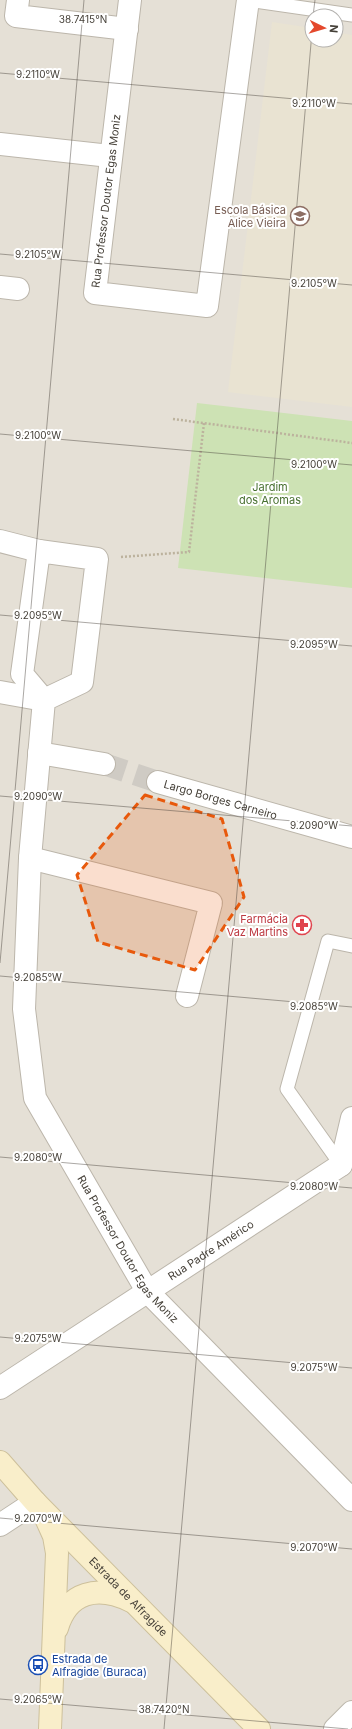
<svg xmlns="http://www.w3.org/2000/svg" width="352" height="1729" font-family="Inter,sans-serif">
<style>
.residential{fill:#e5e0d6;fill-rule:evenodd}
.education{fill:#e9e3d2}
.green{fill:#cde2b4}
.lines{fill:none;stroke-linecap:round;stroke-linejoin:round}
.street-tunnel{stroke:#cfcbc4;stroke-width:22;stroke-dasharray:22 11;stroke-linecap:butt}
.lane-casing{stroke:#bcb6ab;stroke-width:15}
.street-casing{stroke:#bcb6ab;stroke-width:24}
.secondary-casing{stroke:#cdc09b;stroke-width:24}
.path{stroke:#bcb29d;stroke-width:2.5;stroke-dasharray:2 2;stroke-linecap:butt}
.lane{stroke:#fff;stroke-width:13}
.street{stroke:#fff;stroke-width:22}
.secondary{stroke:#f9eeca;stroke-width:22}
.marked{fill:#e8590c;fill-opacity:0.2;stroke:#e8590c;stroke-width:3;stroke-dasharray:8 5;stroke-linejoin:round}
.ticks{fill:none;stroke:#443f37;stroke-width:1;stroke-opacity:0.45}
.labels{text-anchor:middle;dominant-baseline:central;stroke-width:4;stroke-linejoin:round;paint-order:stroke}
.street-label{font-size:11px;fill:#443f37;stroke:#fff}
.education-label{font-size:11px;fill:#785e54;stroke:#fff;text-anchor:end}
.park-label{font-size:11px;fill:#487030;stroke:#fff}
.health-label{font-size:11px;fill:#be3a42;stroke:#fff;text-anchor:end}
.transit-label{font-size:11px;fill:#164399;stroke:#fff;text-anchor:start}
.ticks-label{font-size:10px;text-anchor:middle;fill:#443f37;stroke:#fff;stroke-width:4;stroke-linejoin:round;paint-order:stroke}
</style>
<rect width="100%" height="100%" fill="#f2eee7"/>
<!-- residential -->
<path class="residential" d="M0 0H352V1729H0ZM312 16H336V40H312Z"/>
<!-- education -->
<path class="education" d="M272 22 312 28V40H336V32L352 35V407L228 392Z"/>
<!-- green -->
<path class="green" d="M197 403 352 421V588L178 568Z"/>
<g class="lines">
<!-- street-tunnel -->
<path class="street-tunnel" d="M104 764 158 782"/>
<defs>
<path id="lane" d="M248 0 352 15
M341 1165 287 1089 328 941 352 946"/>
<g id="street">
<path d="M18 0 16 16 127 29"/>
<path d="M130 0 95 293 207 306 248 0"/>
<path d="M0 144 110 156"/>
<path d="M0 287 18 289"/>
<path d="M0 541 39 551"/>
<path d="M0 692 44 700"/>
<path id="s1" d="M44 700 82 682 97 559 39 551 22 674 44 700 30 858 24 1009 35 1098 147 1291 352 1500"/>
<path d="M39 753 104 764"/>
<path id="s2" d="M158 782 352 837"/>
<path d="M30 858 211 903 187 996"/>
<path d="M341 1165 352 1118"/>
<path id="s3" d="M0 1388 341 1165"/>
<path d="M0 1525 35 1502"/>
<path d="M335 1729 352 1712"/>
</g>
<g id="secondary">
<path id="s4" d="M0 1462 35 1502 259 1729"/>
<path d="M45 1516 54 1536 57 1553 50 1729"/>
<path d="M57 1628C68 1591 98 1585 131 1601"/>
</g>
</defs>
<!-- lane casing -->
<use href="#lane" class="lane-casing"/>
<!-- street casing -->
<use href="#street" class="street-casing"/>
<!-- secondary casing -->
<use href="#secondary" class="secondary-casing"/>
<!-- path -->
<path class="path" d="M173 419 352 443
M121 557 189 552 204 423"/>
<!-- lane -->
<use href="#lane" class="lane"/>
<!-- street -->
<use href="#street" class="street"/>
<!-- secondary -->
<use href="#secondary" class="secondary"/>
</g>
<!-- marked area -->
<path class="marked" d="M145 795 222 819 244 897 195 970 98 942 77 875Z"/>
<!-- ticks -->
<path class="ticks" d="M313 16 315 0M0 73 352 104M0 254 352 285M0 434 352 465M0 615 352 646M0 796 352 826M0 963 84 0M0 976 352 1007M0 1157 352 1188M0 1337 352 1368M0 1518 352 1549M0 1699 348 1729M164 1729 312 32"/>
<!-- icons -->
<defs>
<symbol id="school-ring" viewBox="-11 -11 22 22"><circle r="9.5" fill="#fff" stroke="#8d6e63" stroke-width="1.5"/><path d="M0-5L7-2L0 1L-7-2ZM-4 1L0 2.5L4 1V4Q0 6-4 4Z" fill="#8d6e63"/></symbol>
<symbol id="pharmacy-ring" viewBox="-11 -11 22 22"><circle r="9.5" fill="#fff" stroke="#e0444e" stroke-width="1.5"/><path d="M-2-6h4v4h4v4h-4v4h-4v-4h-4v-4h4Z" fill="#e0444e"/></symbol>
<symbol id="bus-ring" viewBox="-11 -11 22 22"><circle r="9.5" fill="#fff" stroke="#1a4fb4" stroke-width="1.5"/><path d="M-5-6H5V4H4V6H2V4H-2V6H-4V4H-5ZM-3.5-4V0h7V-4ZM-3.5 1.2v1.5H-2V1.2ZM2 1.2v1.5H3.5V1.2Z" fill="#1a4fb4"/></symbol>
</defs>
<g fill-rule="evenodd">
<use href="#school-ring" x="289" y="205" width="22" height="22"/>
<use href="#pharmacy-ring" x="291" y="914" width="22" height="22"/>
<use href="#bus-ring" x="27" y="1654" width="22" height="22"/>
</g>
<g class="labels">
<!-- street labels -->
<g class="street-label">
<text transform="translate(106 201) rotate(-83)">Rua Professor Doutor Egas Moniz</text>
<text stroke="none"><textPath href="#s2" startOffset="65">Largo Borges Carneiro</textPath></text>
<text stroke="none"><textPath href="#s1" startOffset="960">Rua Professor Doutor Egas Moniz</textPath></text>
<text stroke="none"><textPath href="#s3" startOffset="252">Rua Padre Américo</textPath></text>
<text stroke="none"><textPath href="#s4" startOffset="186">Estrada de Alfragide</textPath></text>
</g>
<!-- education labels -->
<g class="education-label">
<text x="286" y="210">Escola Básica<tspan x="286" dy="13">Alice Vieira</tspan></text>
</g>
<!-- park labels -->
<g class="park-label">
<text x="270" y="487">Jardim<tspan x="270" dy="13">dos Aromas</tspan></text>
</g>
<!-- health labels -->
<g class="health-label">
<text x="288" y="919">Farmácia<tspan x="288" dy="13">Vaz Martins</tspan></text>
</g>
<!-- transit labels -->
<g class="transit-label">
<text x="52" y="1659">Estrada de<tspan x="52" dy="13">Alfragide (Buraca)</tspan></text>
</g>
</g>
<g class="ticks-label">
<text x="83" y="23">38.7415°N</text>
<text x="38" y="78">9.2110°W</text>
<text x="314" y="107">9.2110°W</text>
<text x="38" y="258">9.2105°W</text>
<text x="314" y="287">9.2105°W</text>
<text x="38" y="439">9.2100°W</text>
<text x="314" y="468">9.2100°W</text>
<text x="38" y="619">9.2095°W</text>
<text x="314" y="648">9.2095°W</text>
<text x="38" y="800">9.2090°W</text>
<text x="314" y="829">9.2090°W</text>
<text x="38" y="981">9.2085°W</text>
<text x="314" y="1010">9.2085°W</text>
<text x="38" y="1161">9.2080°W</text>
<text x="314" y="1190">9.2080°W</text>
<text x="38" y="1342">9.2075°W</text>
<text x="314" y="1371">9.2075°W</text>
<text x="38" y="1522">9.2070°W</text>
<text x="314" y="1551">9.2070°W</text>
<text x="38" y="1703">9.2065°W</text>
<text x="164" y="1713">38.7420°N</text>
</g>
<!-- north arrow -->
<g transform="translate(324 28) rotate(95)"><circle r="19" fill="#ffffff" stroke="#b4b2af"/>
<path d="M0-3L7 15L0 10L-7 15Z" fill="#e4482c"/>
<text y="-6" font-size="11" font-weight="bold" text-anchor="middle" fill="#443f37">N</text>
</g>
</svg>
